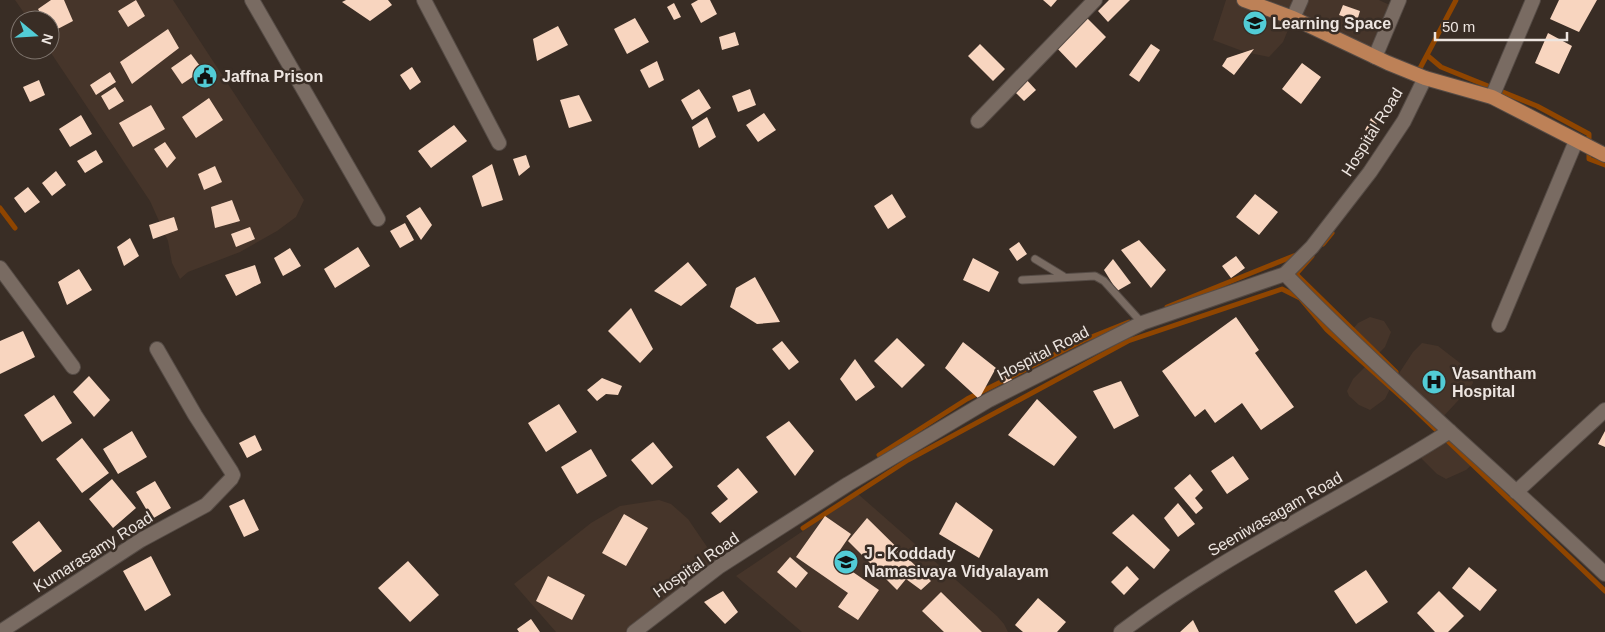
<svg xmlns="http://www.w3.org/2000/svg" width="1605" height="632" font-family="Helvetica,sans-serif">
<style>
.built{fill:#46352a}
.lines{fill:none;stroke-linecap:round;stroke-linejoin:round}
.stream{stroke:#8f4500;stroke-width:5}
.building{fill:#f8d5bf}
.service-casing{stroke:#554b45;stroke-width:9}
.minor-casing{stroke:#554b45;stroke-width:16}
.tertiary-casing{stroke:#554b45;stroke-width:16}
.primary-casing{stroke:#554b45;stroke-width:16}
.service{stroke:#796b62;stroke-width:7}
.minor{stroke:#796b62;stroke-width:14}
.tertiary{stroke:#796b62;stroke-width:14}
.primary{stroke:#bd8157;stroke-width:14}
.labels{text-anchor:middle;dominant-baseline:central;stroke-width:5;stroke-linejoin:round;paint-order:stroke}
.poi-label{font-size:16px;font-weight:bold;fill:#ede5e0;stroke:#392d25;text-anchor:start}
.street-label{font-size:16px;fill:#ede5e0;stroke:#392d25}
</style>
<rect width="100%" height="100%" fill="#392d25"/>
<!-- built -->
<path class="built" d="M15 0H173L304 200 296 217 277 231 240 252 188 272 180 279 172 263 168 241 150 201 49 50 50 20H29Z
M1226 0H1379L1396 8 1375 57 1293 18 1283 42 1269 57 1245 52 1213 40Z
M1370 317 1384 321 1391 332 1385 347 1371 361 1394 381 1413 352 1422 343 1438 346 1464 366 1472 374 1473 383 1469 389 1440 420 1394 381 1385 399 1370 410 1359 405 1349 396 1347 391 1353 379 1371 361 1346 337 1358 323Z
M1450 431 1479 458 1466 470 1446 479 1437 474 1416 453Z
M858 494 997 616 1004 624 1008 632H802L736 576Z
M659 500 671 504 688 519 720 566 634 632H556L514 584 591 523 620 506Z"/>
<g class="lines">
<!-- stream -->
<path class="stream" d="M1428 56 1441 67 1537 106 1589 134V159L1605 165
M1418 72 1456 0
M0 208 15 228
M1323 244 1332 233
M1312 256 1296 274 1396 372
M1167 307 1296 255
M879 455 967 399 1084 340 1129 322
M803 528 908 460 1128 341 1282 289 1300 298 1327 330 1409 404 1605 591"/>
</g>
<!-- building -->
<path class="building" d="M51 0H64L73 21 50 33V20H44L38 9Z
M136 0 145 16 128 27 118 11Z
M346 0H388L392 5 370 21 342 2Z
M698 0H710L717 14 701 23 691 4Z
M1043 0H1057L1051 7Z
M1109 0H1130L1108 22 1098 11Z
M1559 0H1597L1579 32 1550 19Z
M674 3 681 17 674 20 667 7Z
M1343 5 1360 11 1357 21 1339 15Z
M1084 15 1106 37 1076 68 1054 45Z
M635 18 649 42 627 54 614 29Z
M558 26 568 45 537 61 533 39Z
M168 29 179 48 132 84 120 62Z
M735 32 739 45 722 50 719 37Z
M1548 33 1572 46 1559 74 1535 63Z
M980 44 1005 69 993 81 968 56Z
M1151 44 1160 50 1139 82 1129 75Z
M1254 49 1234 75 1222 66 1227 58Z
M191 54 203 70 182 84 171 68Z
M657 61 664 80 649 88 640 70Z
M1302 63 1321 77 1301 104 1282 89Z
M412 67 421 82 410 90 400 75Z
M110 72 116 82 96 95 90 85Z
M1024 77 1036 90 1024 101 1012 89Z
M39 80 45 95 30 102 23 87Z
M115 87 124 101 109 110 101 96Z
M699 89 711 108 692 120 681 100Z
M750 89 756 105 738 112 732 96Z
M579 95 592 121 569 128 560 100Z
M209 98 223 120 196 138 182 117Z
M151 105 165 129 133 147 119 123Z
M764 113 776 130 758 142 746 125Z
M81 115 92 134 70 147 59 129Z
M707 117 716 137 699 148 692 127Z
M1371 118 1377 124 1372 134 1365 130Z
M454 125 467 141 431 168 418 151Z
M165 142 176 158 167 168 154 149Z
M96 150 103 162 85 173 77 161Z
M526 155 530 167 519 176 513 159Z
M492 164 503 200 482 207 472 176Z
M215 166 222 182 204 190 198 174Z
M56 171 66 185 52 196 42 183Z
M28 187 40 202 25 213 14 198Z
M892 194 906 217 888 229 874 206Z
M1255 194 1278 212 1259 235 1236 217Z
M232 200 240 221 215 228 211 207Z
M420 207 432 225 421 240 406 216Z
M174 217 178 230 153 239 149 225Z
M405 223 414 240 400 248 390 231Z
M250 227 255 239 236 247 231 234Z
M130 238 139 256 124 266 117 247Z
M1139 240 1166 270 1151 288 1121 250Z
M1019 242 1027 254 1017 261 1009 249Z
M358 247 370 266 335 288 324 269Z
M290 248 301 266 283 276 274 258Z
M1236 256 1245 268 1231 278 1222 266Z
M973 258 999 272 989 292 963 280Z
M1113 259 1131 283 1117 291 1104 270Z
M688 262 707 285 681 306 654 291Z
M255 265 261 283 236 296 225 275Z
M79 269 92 290 67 305 58 282Z
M755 277 780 322 757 324 730 307 736 288Z
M631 308 653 349 640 363 608 331Z
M1236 317 1259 350 1255 353 1294 407 1261 430 1242 403 1215 423 1205 409 1195 417 1162 371Z
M23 331 35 357 0 374V341Z
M897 338 925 365 902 388 874 361Z
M782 341 799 362 789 370 772 349Z
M963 342 996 368 979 399 945 368Z
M855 359 875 387 856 401 840 379Z
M1007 371 1012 380 1004 384 999 375Z
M89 376 110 400 94 417 73 392Z
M602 378 622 386 618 395 606 394 597 401 587 390Z
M1121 381 1139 416 1114 429 1093 391Z
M54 395 72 423 42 442 24 415Z
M1037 399 1077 437 1054 466 1008 435Z
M559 404 577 432 546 452 528 423Z
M789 421 814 451 795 476 766 437Z
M132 431 147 457 118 474 103 449Z
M1605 431V447L1598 444Z
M255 435 262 450 247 458 239 443Z
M82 438 109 473 82 493 56 459Z
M653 442 673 467 652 485 631 460Z
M591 449 607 476 577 494 561 467Z
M1233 456 1249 479 1227 494 1211 471Z
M738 468 758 492 720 523 711 513 728 499 717 486Z
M1190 474 1203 490 1195 498 1203 508 1196 514 1174 488Z
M112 479 136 508 113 528 89 499Z
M155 481 171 508 152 519 136 492Z
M244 499 259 530 244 537 229 506Z
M956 502 993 530 979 558 939 534Z
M1178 503 1195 524 1178 537 1164 518Z
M624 514 648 528 626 566 602 553Z
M1133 514 1170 550 1154 569 1112 533Z
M825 516 851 534 834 559 879 590 858 620 838 607 848 593 796 557Z
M867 518 931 581 921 590 906 579 897 590 848 541Z
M39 521 62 551 34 572 12 542Z
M151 556 171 595 145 611 123 571Z
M790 557 808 573 796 588 777 572Z
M408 561 439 595 410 622 378 588Z
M1127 566 1139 579 1124 595 1111 582Z
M1469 567 1497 590 1480 611 1452 588Z
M1366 570 1388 602 1356 624 1334 591Z
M548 576 585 595 572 620 536 601Z
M723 591 738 612 725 624 704 602Z
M1439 591 1464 616 1448 632H1435L1417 613Z
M941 592 982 632H944L922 611Z
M1038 598 1066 622 1057 632H1023L1015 625Z
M531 619 540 632H519L517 629Z
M1193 620 1199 632H1180Z"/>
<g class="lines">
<defs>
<path id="service" d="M1035 259 1063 276
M1022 280 1095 276 1104 281 1142 323"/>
<path id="minor" d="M252 0 378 219
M424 0 499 143
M1293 18 1301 0
M1375 57 1399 0
M1492 97 1533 0
M978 121 1095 0
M0 268 73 367
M1285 274C1387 379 1499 473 1605 574
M1499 325 1576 141
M1516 492 1605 410
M0 632 141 540 206 505 231 479 233 475 231 471 195 415 157 349
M1121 632C1224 554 1342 500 1450 431"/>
<path id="tertiary" d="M634 632 720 566 848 484 989 400 1142 323 1285 274 1312 247 1370 172 1404 121 1425 78"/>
<path id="primary" d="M1244 0 1293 18 1388 63 1425 78 1492 97 1605 155"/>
</defs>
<!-- service casing -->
<use href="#service" class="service-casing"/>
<!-- minor casing -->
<use href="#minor" class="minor-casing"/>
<!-- tertiary casing -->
<use href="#tertiary" class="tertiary-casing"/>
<!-- primary casing -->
<use href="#primary" class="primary-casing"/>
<!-- service -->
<use href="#service" class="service"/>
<!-- minor -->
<use href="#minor" class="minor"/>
<!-- tertiary -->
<use href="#tertiary" class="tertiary"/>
<!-- primary -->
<use href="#primary" class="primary"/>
</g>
<!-- icons -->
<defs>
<symbol id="school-disc" viewBox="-11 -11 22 22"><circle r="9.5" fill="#52ccd6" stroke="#392d25"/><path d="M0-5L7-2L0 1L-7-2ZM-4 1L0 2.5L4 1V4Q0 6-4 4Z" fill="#111"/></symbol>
<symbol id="civic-disc" viewBox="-11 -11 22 22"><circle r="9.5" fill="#52ccd6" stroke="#392d25"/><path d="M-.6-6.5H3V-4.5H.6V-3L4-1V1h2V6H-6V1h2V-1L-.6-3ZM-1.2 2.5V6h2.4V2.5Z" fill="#111"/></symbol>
<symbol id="hospital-disc" viewBox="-11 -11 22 22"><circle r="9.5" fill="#52ccd6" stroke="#392d25"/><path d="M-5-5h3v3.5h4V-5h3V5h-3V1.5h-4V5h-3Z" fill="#111"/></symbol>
</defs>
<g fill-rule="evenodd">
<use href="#school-disc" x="1241" y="9" width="28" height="28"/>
<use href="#civic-disc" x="191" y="62" width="28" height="28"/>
<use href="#hospital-disc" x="1420" y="368" width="28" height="28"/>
<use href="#school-disc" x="832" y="548" width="28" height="28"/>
</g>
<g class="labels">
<!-- poi labels -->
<g class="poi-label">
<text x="1272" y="23">Learning Space</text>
<text x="222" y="76">Jaffna Prison</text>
<text x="1452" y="373">Vasantham<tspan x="1452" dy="18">Hospital</tspan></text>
<text x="864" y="553">J - Koddady<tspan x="864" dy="18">Namasivaya Vidyalayam</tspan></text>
</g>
<!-- street labels -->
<g class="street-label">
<text transform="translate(1372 132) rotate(-58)">Hospital Road</text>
<text transform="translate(1043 353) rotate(-27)">Hospital Road</text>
<text transform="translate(1275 514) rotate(-30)">Seeniwasagam Road</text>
<text transform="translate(93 552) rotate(-32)">Kumarasamy Road</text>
<text transform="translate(696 565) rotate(-35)">Hospital Road</text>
</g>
</g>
<!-- north arrow -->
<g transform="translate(35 35) rotate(108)"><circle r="24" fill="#392d25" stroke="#817770"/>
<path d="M0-4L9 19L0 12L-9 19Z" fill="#52ccd6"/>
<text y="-8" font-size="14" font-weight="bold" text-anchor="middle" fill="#ede5e0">N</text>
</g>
<!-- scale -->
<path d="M1435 32v8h132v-8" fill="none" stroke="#ede5e0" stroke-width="2.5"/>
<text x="1442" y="32" font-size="15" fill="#ede5e0" stroke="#392d25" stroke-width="4" paint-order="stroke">50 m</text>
</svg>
